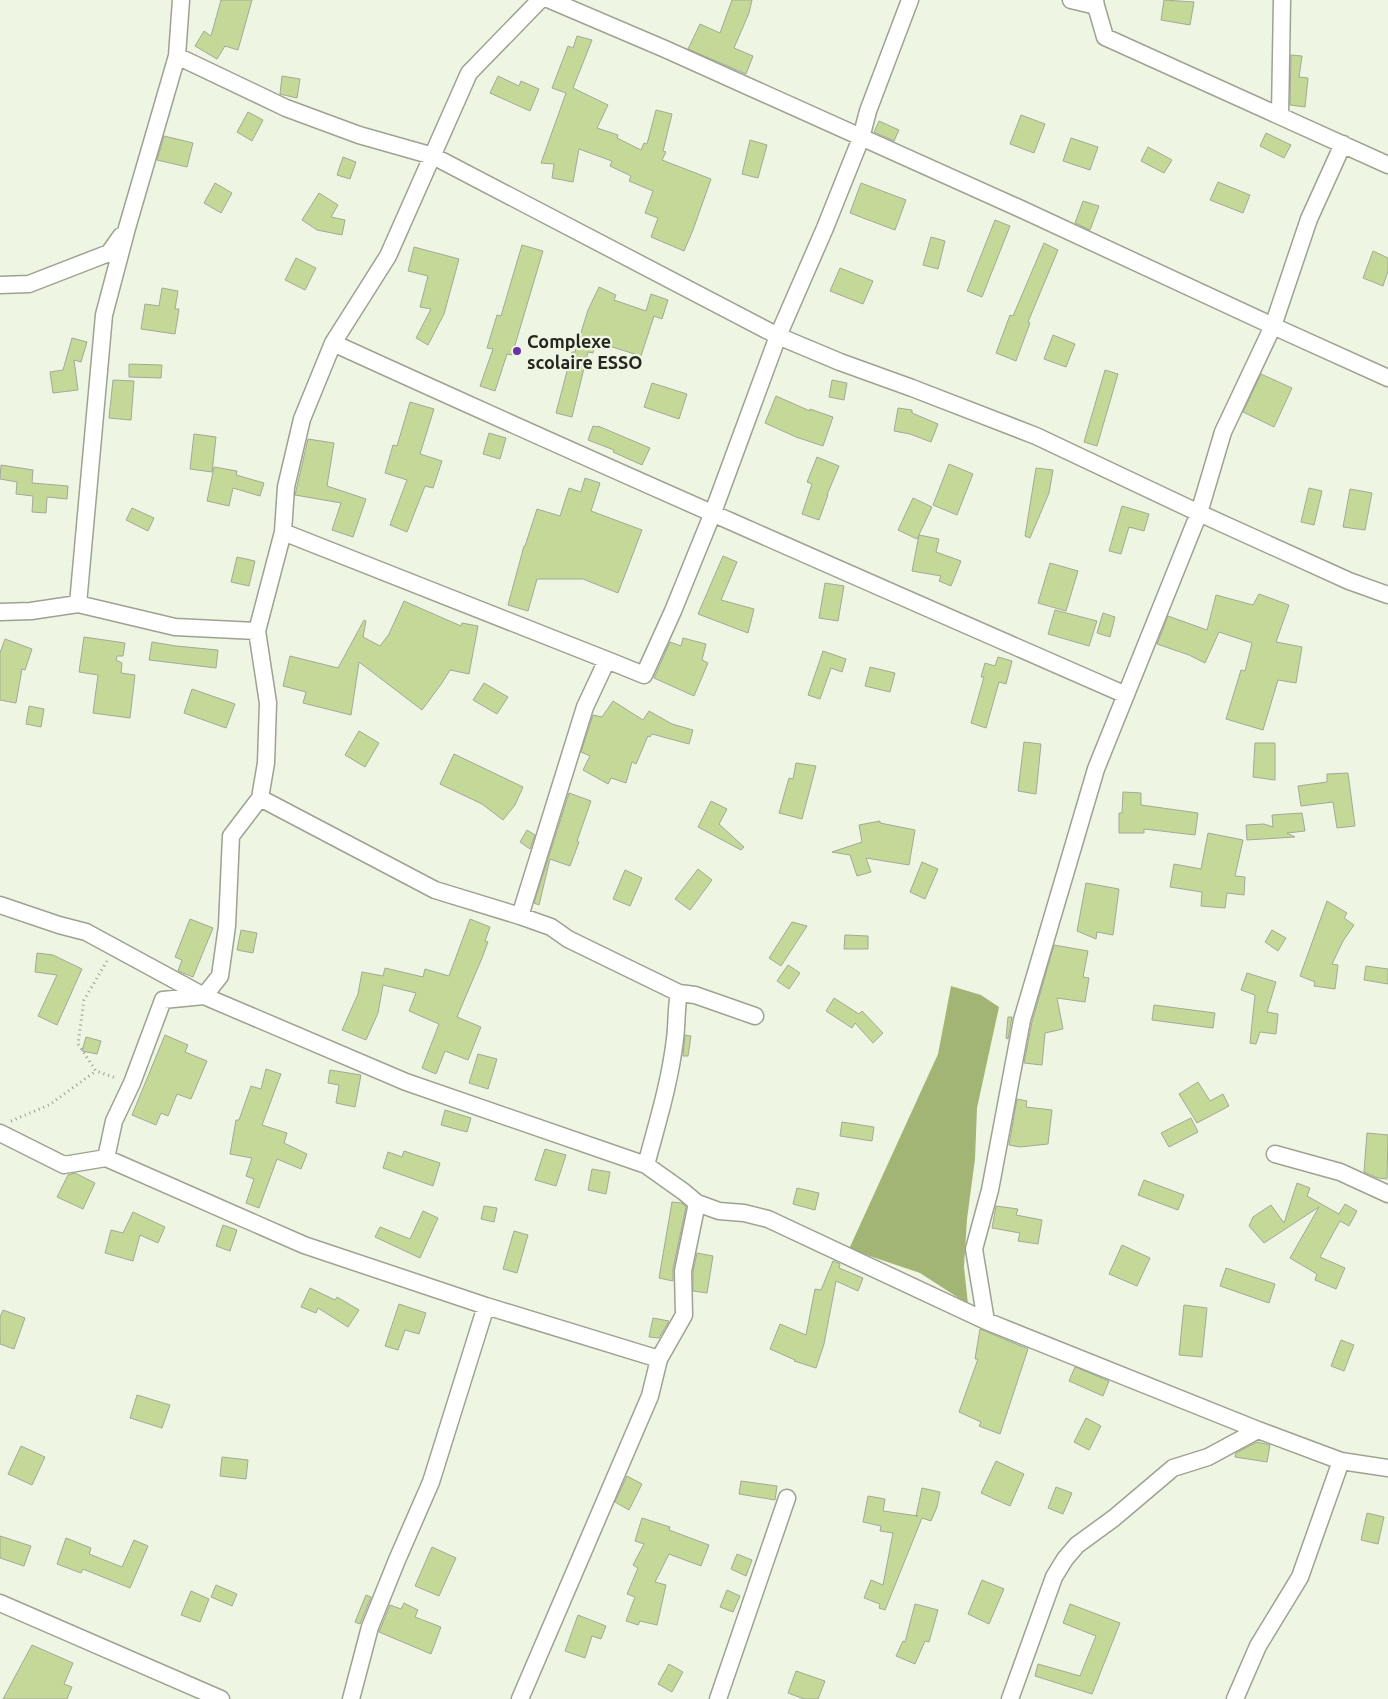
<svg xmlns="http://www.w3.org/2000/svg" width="1388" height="1699" font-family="Ubuntu,sans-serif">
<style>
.forest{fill:#a2b575}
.building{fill:#c4d897;stroke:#a3a998}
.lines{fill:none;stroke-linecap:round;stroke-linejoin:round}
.street-casing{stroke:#9da291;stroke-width:19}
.path{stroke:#989c8f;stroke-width:3;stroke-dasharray:1 4;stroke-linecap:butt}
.street{stroke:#fff;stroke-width:16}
.poi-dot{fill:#6b31a7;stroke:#eff5e3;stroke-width:2}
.labels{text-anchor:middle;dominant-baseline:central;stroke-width:4.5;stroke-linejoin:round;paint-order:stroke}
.poi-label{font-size:18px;font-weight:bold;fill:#24261f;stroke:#eff5e3;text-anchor:start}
</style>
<rect width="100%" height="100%" fill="#eff5e3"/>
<!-- forest -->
<path class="forest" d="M951 986 981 995 999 1007 977 1108 975 1159 967 1219 964 1267 968 1304 920 1273 849 1249 938 1054Z"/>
<!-- building -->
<path class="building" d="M221 0H252L238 50 225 46 217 59 195 46 204 31 211 36Z
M732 0H752L749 13 734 48 753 56 746 74 688 49 700 24 720 33Z
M1164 0 1194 2 1190 25 1161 20Z
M577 36 592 40 573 88 608 105 597 128 618 135 617 138 641 150 644 143 647 144 656 110 672 114 663 151 666 152 662 160 711 179 693 230 684 251 651 237 658 218 645 213 653 191 629 181 631 176 610 166 612 161 579 149 573 182 552 178 554 164 541 163 566 93 552 88 568 46 573 48Z
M1291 55 1302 56 1299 77 1308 78 1305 107 1290 105Z
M282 76 300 79 297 98 280 94Z
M498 76 519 86 521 81 539 89 530 111 490 93Z
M248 112 263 120 252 141 237 132Z
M1021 115 1045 124 1034 153 1010 144Z
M879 121 899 130 894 141 874 132Z
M1266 133 1291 145 1284 158 1260 146Z
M164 136 193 143 187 167 157 160Z
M1071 138 1098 147 1090 170 1063 161Z
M750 140 767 145 758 178 742 174Z
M1148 147 1172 160 1164 173 1141 161Z
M343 157 356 162 350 179 337 175Z
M1218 182 1250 195 1243 213 1210 200Z
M215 183 232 193 221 213 204 203Z
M861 183 906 200 895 230 850 213Z
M319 193 338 205 331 217 345 220 342 235 317 230 302 220Z
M1083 201 1099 206 1090 230 1075 223Z
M995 220 1010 226 982 297 967 291Z
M931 237 945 241 938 269 923 265Z
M1044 243 1058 250 1028 322 1030 323 1016 361 996 353 1010 315 1013 316Z
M522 245 543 251 512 355 507 354 495 391 480 386 493 349 487 348 497 315 501 316Z
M414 247 459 259 444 314 428 345 416 338 431 309 420 307 428 276 408 271Z
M1373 251 1388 258V271L1383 286 1363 278Z
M296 258 316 268 305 290 285 280Z
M840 268 873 281 863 304 830 291Z
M599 287 616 295 614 300 646 311 651 294 668 300 662 319 654 316 641 356 596 342 593 353 588 352 572 417 556 413 572 352H575L588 310Z
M162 288 178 291 175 309H179L175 334 141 329 145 304 159 306Z
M1053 335 1075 344 1066 367 1044 359Z
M72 338 87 342 81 362 74 360 78 390 53 393 50 372 63 370Z
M129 364 162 365 161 378 129 377Z
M1105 370 1118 374 1097 446 1084 442Z
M1261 374 1292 388 1274 427 1243 412Z
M113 380 134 381 131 420 109 418Z
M832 380 847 383 844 400 829 397Z
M652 383 687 394 679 419 644 407Z
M776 396 810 411V409L833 417 823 446 796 437 765 423Z
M410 402 434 409 420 454 442 461 433 488 425 486 407 532 390 525 407 480 385 473 393 445 397 446Z
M898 408 912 410V413L938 424 931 442 910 434 894 431Z
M593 426 598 427V426L650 448 642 465 613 452 614 450 588 440Z
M489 433 506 438 500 459 483 454Z
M194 434 216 437 212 472 190 469Z
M308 439 334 443 327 486 366 499 353 537 332 530 341 503 295 495Z
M817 457 839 466 827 495H828L819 520 802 514 812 484 807 482Z
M949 464 973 474 957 515 933 505Z
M1 465 33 470 32 483 68 486 67 499 47 497 46 513 32 512 33 496 16 494 17 482 0 479Z
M214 467 237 471 236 475 264 483 260 496 233 488 229 506 207 501Z
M1036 468 1053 470 1049 493 1030 538 1025 536Z
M585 478 600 483 591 511 642 530 618 593 583 579H537L528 611 508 605 524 546H525L537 509 560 516 569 488 581 492Z
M1309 488 1322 491 1314 525 1301 522Z
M1350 489 1372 493 1365 530 1343 527Z
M913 498 932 507 917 539 898 530Z
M1122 506 1149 514 1144 531 1129 527 1121 554 1109 551Z
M132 508 154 518 148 531 126 520Z
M919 535 939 539 936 552 961 561 951 586 939 581 941 576 912 571Z
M723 556 737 562 721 600 754 609 748 633 698 614Z
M237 557 255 561 249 586 231 582Z
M1050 563 1078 571 1066 611 1038 603Z
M825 583 844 586 838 621 819 618Z
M1259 594 1289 605 1276 642 1302 647 1296 683 1278 680 1263 730 1226 719 1241 670 1245 671 1252 643 1219 632 1205 663 1189 655 1157 644 1168 616 1207 630 1216 595 1253 605Z
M404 601 461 626 462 623 478 626 469 674 450 670 442 683 422 710 359 662 351 715 303 703 306 692 283 686 290 656 338 668 364 620 366 621 363 637 380 646 389 634Z
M1055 610 1097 621 1089 646 1048 634Z
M1103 613 1115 617 1110 637 1097 633Z
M84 637 125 643 123 656H117L116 660 122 663 121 673 135 675 130 718 93 713 98 675 79 672Z
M683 638 706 644 702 660 708 663 694 696 654 678 670 642 681 646Z
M5 639 32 649 25 670 22 669 16 703 0 700V653Z
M152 642 176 646 218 650 216 668 149 660Z
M823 651 846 659 842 672 831 668 820 699 808 695Z
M998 657 1012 661 1006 684 999 682 986 728 971 723 984 677H981L985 663 995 666Z
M870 667 895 673 890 692 865 686Z
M484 683 508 697 497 714 473 700Z
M192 689 235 704 226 728 184 713Z
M613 701 643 720 649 711 672 724 693 730 689 744 652 734 650 737 648 736 636 764 632 762 626 783 611 778 608 784 583 770 590 756 581 752 593 715 602 717Z
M29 706 44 709 41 727 26 724Z
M359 731 379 743 365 767 345 755Z
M1024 742 1041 744 1036 794 1018 791Z
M1255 743H1275V780L1253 777Z
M454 754 523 787 515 805 503 820 482 804 440 784Z
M796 763 816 766 802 819 779 813 789 778 793 779Z
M1348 773 1355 826 1337 828 1333 802 1301 806 1298 786 1327 782V774Z
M1123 792 1141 793V805L1198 813 1195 835 1144 829V833H1119V813H1122Z
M569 793 591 801 577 841 579 842 570 866 550 859 539 905 534 903Z
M711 801 727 809 719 824 744 847 741 850 698 827Z
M1302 813 1305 831 1287 833 1295 837 1247 840 1246 825 1264 824 1273 827 1272 815Z
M880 821V823L915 830 909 865 866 858 871 872 857 876 850 855 832 852 862 842 859 825Z
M527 830 535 835 530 849 520 842Z
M1208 833 1243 840 1235 876 1245 877 1244 895 1227 893 1225 908 1201 906 1202 892 1170 887 1174 864 1201 869Z
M922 862 938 869 925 899 910 892Z
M698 869 712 880 690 910 675 899Z
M625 870 642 878 630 906 613 899Z
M1086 883 1119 889 1113 935 1097 932 1096 939 1077 931Z
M1327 901 1347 913 1344 918 1354 925 1343 941 1332 964 1338 965 1335 989 1314 986 1315 982 1300 976Z
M190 919 213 928 193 977 178 971 182 960 175 957Z
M470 919 490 927 485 941 488 942 482 958 457 1017 481 1027 468 1060 445 1051 436 1074 422 1068 439 1024 409 1011 416 993 383 985 378 1013 366 1040 342 1030 358 994 362 972 383 976 385 968 423 977 425 969 449 976Z
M792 922 807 926 781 966 769 958Z
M241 930 257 933 253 953 237 950Z
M1272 930 1286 938 1278 951 1265 942Z
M845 935 868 936V949H844Z
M1054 945 1088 951 1083 977 1089 978 1085 1002 1057 998 1063 1029 1045 1033 1042 1065 1024 1063 1032 1022Z
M37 953 53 955 82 969 57 1025 38 1016 57 975 35 972Z
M788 965 800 973 789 989 777 981Z
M1366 966 1388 969V984L1364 980Z
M1247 973 1276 982 1267 1012 1278 1014 1276 1034 1260 1032 1256 1044 1250 1043 1255 995 1241 990Z
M834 998 859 1014 862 1011 883 1033 873 1043 855 1023 852 1028 826 1011Z
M1154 1005 1215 1013 1213 1028 1152 1020Z
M1008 1017H1012L1008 1039 1006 1038Z
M165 1035 188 1045 185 1052 207 1061 191 1099 177 1094 168 1116 161 1113 156 1125 132 1115Z
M685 1035 691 1036 688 1056H683Z
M86 1037 101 1041 97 1054 82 1051Z
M478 1054 497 1059 488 1089 469 1083Z
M266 1069 281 1074 262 1125 287 1133 284 1143 307 1154 301 1169 277 1159 259 1208 246 1203 254 1179 246 1176 252 1158 230 1154 236 1120H239L251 1086 261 1089Z
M330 1070 361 1075 355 1107 336 1103 339 1085 328 1083Z
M1198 1082 1210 1101 1223 1094 1229 1106 1197 1123 1179 1094Z
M1017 1099 1027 1101 1026 1107 1052 1110 1048 1144 1020 1147 1009 1145Z
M445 1110 471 1118 467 1132 441 1125Z
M1191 1118 1198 1132 1169 1147 1161 1133Z
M842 1122 874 1127 872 1141 840 1136Z
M1367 1133 1388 1135 1387 1179 1378 1178 1364 1172Z
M545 1149 566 1155 556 1186 535 1180Z
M404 1151 440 1163 433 1186 383 1168 388 1152 402 1157Z
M592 1169 610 1172 606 1194 588 1190Z
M75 1173 95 1183 83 1209 57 1197 68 1175Z
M1144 1180 1184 1195 1178 1210 1138 1195Z
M1297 1183 1310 1188 1307 1196 1339 1214 1345 1204 1357 1211 1349 1226 1340 1221 1320 1257 1345 1268 1336 1289 1315 1280 1317 1274 1290 1258 1319 1207 1264 1243 1249 1226 1253 1217 1271 1205 1284 1223Z
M797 1188 819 1193 815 1210 793 1204Z
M672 1202 682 1203 686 1207 673 1269V1281L659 1278Z
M484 1206 497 1208 494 1222 481 1219Z
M996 1206 1018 1209 1016 1215 1042 1220 1038 1244 1018 1241 1020 1233 992 1228Z
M423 1211 438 1218 420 1258 375 1237 380 1227 410 1239Z
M133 1212 165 1227 158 1243 140 1235 133 1261 105 1253 111 1230 123 1233Z
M223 1225 237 1230 230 1251 216 1246Z
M514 1231 528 1235 517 1273 503 1269Z
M1122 1245 1150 1258 1137 1286 1109 1274Z
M697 1253 713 1256 707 1293 693 1291V1272Z
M833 1261 840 1264 839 1268 863 1278 858 1291 836 1281 824 1344 816 1368 794 1361 795 1360 770 1349 780 1324 806 1335 815 1289 821 1290Z
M1226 1268 1275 1284 1269 1303 1220 1286Z
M310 1288 335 1300 337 1297 359 1310 348 1327 318 1308 316 1313 301 1307Z
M399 1304 426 1313 419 1334 405 1330 398 1350 385 1346Z
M1184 1305 1207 1308 1202 1357 1179 1355Z
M3 1310 25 1318 14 1349 0 1344V1317Z
M653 1318 669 1321 659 1338 649 1337Z
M980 1329 1028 1349 1000 1434 979 1426 981 1422 959 1412 978 1359H975Z
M1341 1340 1354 1345 1344 1371 1331 1366Z
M1075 1367 1109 1381 1103 1396 1069 1381Z
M137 1395 170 1405 162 1428 130 1418Z
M1086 1418 1101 1426 1089 1450 1074 1442Z
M1257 1442 1270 1445 1267 1462 1235 1457 1236 1453Z
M21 1446 45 1457 32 1485 8 1474Z
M222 1457 248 1460 246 1479 220 1476Z
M996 1461 1024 1474 1010 1506 981 1493Z
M627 1476 642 1484 629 1510 615 1502Z
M741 1481 777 1486 775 1500 739 1494Z
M1056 1487 1072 1493 1063 1514 1048 1508Z
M922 1488 940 1492 937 1507 931 1521 922 1518 885 1610 879 1608 880 1604 864 1598 871 1580 883 1585 893 1533 880 1531 881 1526 863 1522 868 1496 885 1499 883 1511 918 1516H916Z
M1367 1513 1384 1517 1378 1544 1361 1540Z
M642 1518 670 1527 669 1530 709 1545 701 1566 669 1554 655 1582 666 1585 657 1625 640 1621 638 1625 626 1621 635 1597 627 1594 638 1568 633 1565 644 1544 635 1541Z
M0 1536 31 1546 24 1566 0 1558Z
M66 1538 91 1548 89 1554 122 1567 134 1540 148 1546 130 1588 83 1569 81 1573 57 1564Z
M432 1547 456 1558 439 1596 415 1586Z
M737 1554 752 1560 746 1576 731 1569Z
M982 1580 1004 1589 989 1624 968 1614Z
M216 1585 237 1594 232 1606 211 1597Z
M727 1590 740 1596 733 1612 720 1607Z
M191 1591 209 1599 200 1622 181 1615Z
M366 1595 371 1597 360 1624 355 1622Z
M404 1603 418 1610 415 1617 441 1627 431 1654 379 1632 390 1605 401 1609Z
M915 1604 938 1610 929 1642 925 1641 915 1664 896 1656 903 1641 905 1642Z
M1070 1604 1120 1623 1092 1694 1035 1676 1038 1664 1080 1676 1096 1636 1063 1623Z
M578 1615 606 1626 601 1639 592 1636 585 1658 565 1651Z
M32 1645 73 1663 64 1684 72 1687 67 1699H3Z
M669 1664 683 1672 672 1692 658 1684Z
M796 1671 825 1681 818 1699H804L788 1693Z"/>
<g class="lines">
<defs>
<path id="street" d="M540 0 469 73 388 256 333 343 302 419 286 487 283 532 257 631 268 703 266 763 260 798 435 890 520 916 551 927 568 939 679 993
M550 0 665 49 1021 209 1273 326 1388 378
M1071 0 1096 6
M1095 0 1096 6 1105 37 1388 165
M177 56 286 108 359 135 433 156 778 336 840 362 912 388 1036 436 1199 513 1349 581 1388 595
M1280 116 1282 0
M0 285 29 284 109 253 121 236
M333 343C596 463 861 579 1126 695
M283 532 607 660
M78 604 104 315 127 228 177 56 181 0
M0 612 31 611 78 604 175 627 257 631
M0 905 59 925 86 932 204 996 406 1082 646 1165 684 1192 697 1203 719 1211 744 1213 768 1219 986 1321 1258 1430 1341 1461 1388 1468
M520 916 585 707 607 660 644 675 673 611 712 515 778 336 825 228 861 138 868 111 910 0
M0 1133 64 1165 106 1158 304 1245 486 1306 659 1359 684 1315 683 1271 697 1203
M1275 1154 1340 1172 1388 1194
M106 1158 114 1121 132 1083 163 1000 204 996 220 976 227 926 231 836 260 798
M646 1165C657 1124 670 1082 675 1039 677 1024 676 1008 679 993L695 995 755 1016
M986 1321 974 1249 990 1190 1022 1020 1096 769 1199 513 1223 432 1273 326 1309 219 1343 144
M0 1603 221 1699
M351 1699 370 1627 397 1560 431 1482 486 1306
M520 1699 650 1396 659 1359
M718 1699 787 1498
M1010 1699 1054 1577 1065 1559 1077 1545 1114 1518 1173 1468 1208 1457 1258 1430
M1235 1699 1258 1646 1300 1577 1341 1461"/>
</defs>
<!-- street casing -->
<use href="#street" class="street-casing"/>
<!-- path -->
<path class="path" d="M107 961 84 1000 78 1044 96 1071 116 1078
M11 1121 49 1105 96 1071"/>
<!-- street -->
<use href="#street" class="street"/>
</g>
<!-- markers -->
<circle class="poi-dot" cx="517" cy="351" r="5"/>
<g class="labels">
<!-- poi labels -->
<g class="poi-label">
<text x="527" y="341">Complexe<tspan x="527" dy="21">scolaire ESSO</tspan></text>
</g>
</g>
</svg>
